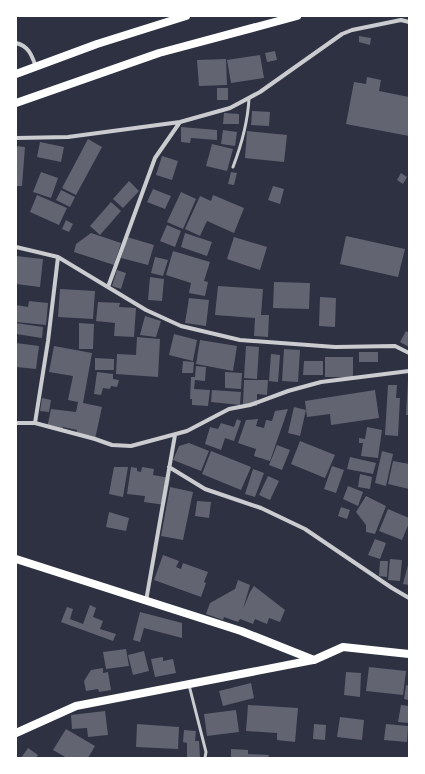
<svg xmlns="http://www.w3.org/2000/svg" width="425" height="774" font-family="Rubik,sans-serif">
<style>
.building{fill:#626471}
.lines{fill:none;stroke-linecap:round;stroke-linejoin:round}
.service{stroke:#caccd0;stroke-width:3}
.minor{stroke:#caccd0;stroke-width:4}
.secondary{stroke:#fff;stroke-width:8}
</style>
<rect width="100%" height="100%" fill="#2d3142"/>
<!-- building -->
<path class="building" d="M359 36 371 38 370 45 359 42Z
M275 51 277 60 267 62 265 53Z
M260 55 264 78 231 83 227 60Z
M226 59 227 85 199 86 197 60Z
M367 77 381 80 379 91 409 97V136L346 124 354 82 366 84Z
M217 88H228V100H217Z
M252 111 270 112 269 126 251 125Z
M224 113 239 114V124H223Z
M181 127 217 130V140L191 138 190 143 181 142Z
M223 130 237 132 235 146 221 144Z
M247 131 287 135 284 162 245 158Z
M88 139 102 147 76 195 62 188Z
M40 142 64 147 61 162 37 157Z
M212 144 233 149 227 171 206 166Z
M16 146 25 147 22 186H16Z
M162 156 178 161 172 180 156 175Z
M41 172 58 178 51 198 33 192Z
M231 172 237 173 234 185 228 184Z
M401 173 407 177 403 184 397 180Z
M129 181 139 191 123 208 113 199Z
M273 186 284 189 280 204 268 200Z
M153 189 171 196 165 209 147 202Z
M61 190 75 197 70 207 56 200Z
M181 192 196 199 183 229 167 222Z
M37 195 67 208 59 225 30 212Z
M213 195 244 208 234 233 207 221 200 236 185 229 200 196 211 201Z
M111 202 121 211 100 235 90 226Z
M66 220 73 224 69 232 62 229Z
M167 225 181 231 175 247 160 241Z
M91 233 121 243 114 265 74 252 76 244Z
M185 233 212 242 207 256 181 247Z
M346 236 405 249 398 277 340 264Z
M127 237 154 245 148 265 121 258Z
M234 237 267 247 260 270 227 259Z
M173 251 210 262 204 281 208 282 205 296 189 293 191 283 166 275Z
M16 256 43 259 40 287 16 284Z
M155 257 168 260 163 276 151 273Z
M117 270 126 273 121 289 112 286Z
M150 277 164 279 162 301 148 300Z
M274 282 310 283 309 309 273 308Z
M218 286 263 289 261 315H269L268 337 254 336 255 318 215 315Z
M60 289 95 291 93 319 58 317Z
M320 297 336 298 335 327 319 326Z
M189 298 209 300 206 326 185 323Z
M29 301 48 303 46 325 16 322V305L28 307Z
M98 302 120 303 119 307 136 308 134 337 114 336 115 323 96 321Z
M145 316 161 321 156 337 140 335Z
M16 323 43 327 42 338 16 334Z
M79 323 94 324 93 349H79Z
M406 331 409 333V347L400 342Z
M174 334 197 340 193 361 169 355Z
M137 337 160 339 158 377 116 374 117 354 136 355Z
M200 340 237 346 233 371 196 364Z
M16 343 39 346 36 369 16 367Z
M54 346 92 353 83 403 102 407 95 439 76 435 77 430 63 427 62 432 47 428 51 409 76 412 78 402 68 400 73 376 49 372Z
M246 346 259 347 257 379 244 378Z
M284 349 300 350 298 382 282 381Z
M359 352H378V362H359Z
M271 354 280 355 278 382 269 381Z
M325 357H353V377H325Z
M95 358 114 359V370H95Z
M183 361 194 362 193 373H182Z
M304 361H323V375H303Z
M196 366 206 367 205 381 195 380 194 389 210 390 208 406 192 405V399H190L191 377H195Z
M97 372 113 374V379L119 380 117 387 111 386 110 389 103 388 101 395 94 394Z
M225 372 242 373 241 389 225 388Z
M244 380H268L267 395 257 394V406L243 405Z
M408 380H409V415H406Z
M388 385H397L396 398H400L398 436 385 435Z
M212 390 241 392 240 405 211 402Z
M375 390 379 418 331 425 330 414 307 417 305 401Z
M42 398 51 400 49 412 40 411Z
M294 407 306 410 300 436 288 433Z
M288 409 270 461 254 456 256 449 238 443 246 420 258 419 256 426 264 428 266 420 272 421 275 411Z
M237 419 241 421 234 441 225 438 221 450 205 444 210 427 218 429 221 423 234 427Z
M367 427 382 430 378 458 361 456 363 443H359V438L365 439Z
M300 441 335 455 325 478 291 464Z
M189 443 209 451 201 471 173 460 179 446Z
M277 445 290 450 282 470 269 465Z
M211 451 251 467 241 490 202 474Z
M382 451 393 454 386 486 375 483Z
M350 457 376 463 373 474 347 469Z
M393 461 409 464V489L388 484Z
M332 466 344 470 336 493 324 489Z
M114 467H128L123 497 109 494Z
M131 467 137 468V471L141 472 142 467 154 469 153 475 170 478 165 505 144 502 145 496 127 494Z
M253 469 264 473 255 497 245 494Z
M360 474 372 477 370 489 358 487Z
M268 476 279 481 270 500 259 495Z
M348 486 363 492 358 506 343 499Z
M170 487 193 492 183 540 161 536Z
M366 496 386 506 375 534 366 532V525L356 512Z
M197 501 211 502 209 518 195 516Z
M341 507 350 510 347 519 338 516Z
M388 509 409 518V523L402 540 379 531Z
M109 512 129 518 126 531 106 527Z
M375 539 386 543 380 559 368 555Z
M163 555 179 561 176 567 181 569 183 563 208 572 204 582 206 583 201 597 154 580Z
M390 559 402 560 400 581 388 580Z
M380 561H388L387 577 379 576Z
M409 561V585L403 584Z
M238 580 250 585 243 609 250 592 254 586 285 610 280 622 269 618 267 624 255 619 253 624 240 619 238 622 224 617 223 620 206 614 210 603 235 589Z
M90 605 96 608 93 617 103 621 100 629 116 634 113 641 61 622 67 607 73 609 70 619 83 624Z
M140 612 182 623V638L144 628 140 642 133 640Z
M126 649 129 666 106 669 103 652Z
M144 651 149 671 133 675 128 655Z
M163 657V661L173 659 176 673 155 677 151 659Z
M369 667 406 671 403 695 366 691Z
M103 668V673L108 672 111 690 99 692 98 689 86 691 84 681 91 670Z
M346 672 361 673 360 697 344 695Z
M251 683 254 698 223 706 219 691Z
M406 685 409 686V700L404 699Z
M248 705 298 708 295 742 277 740V733L246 731Z
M401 705 409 706V723L398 722Z
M236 710 239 732 207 736 204 714Z
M105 711 108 735 88 737 87 728 72 729 71 715Z
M340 717 364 720 362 740 337 737Z
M137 724 179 727 178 749 136 747Z
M314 724 326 725 325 740 313 739Z
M386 724 408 726 407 742 384 740Z
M66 729 95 746 88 758H67L53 750Z
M184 730 196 731 195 741H199L200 758H187V743L183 742Z
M28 748 38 755 36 758H21Z
M231 749 248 750V754L269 755 268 758H231Z"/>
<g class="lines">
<!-- service -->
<path class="service" d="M233 167C241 146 248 120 249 98
M189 685 206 752 205 758"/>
<!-- minor -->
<path class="minor" d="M16 43C29 46 32 56 36 67
M16 138 68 137 180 122 230 108 260 92 342 34 352 30 401 20 409 22
M16 247 58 257 146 310 181 326 240 340 335 347 395 346 409 353
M108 287 155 158 180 122
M16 423H35L95 439 112 445 131 446 187 431 229 409 250 405 288 391 321 382 409 371
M35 423 48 341 58 257
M169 467 205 489 261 508 305 529 392 588 409 598
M146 601 175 435"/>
<!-- secondary -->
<path class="secondary" d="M16 74 97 44 186 16
M16 103 159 53 297 16
M16 559 241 631 314 660 343 647 409 654
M16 733 76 706 313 660"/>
</g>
<!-- border -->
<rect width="425" height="774" fill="none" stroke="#ffffff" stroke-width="34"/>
</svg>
